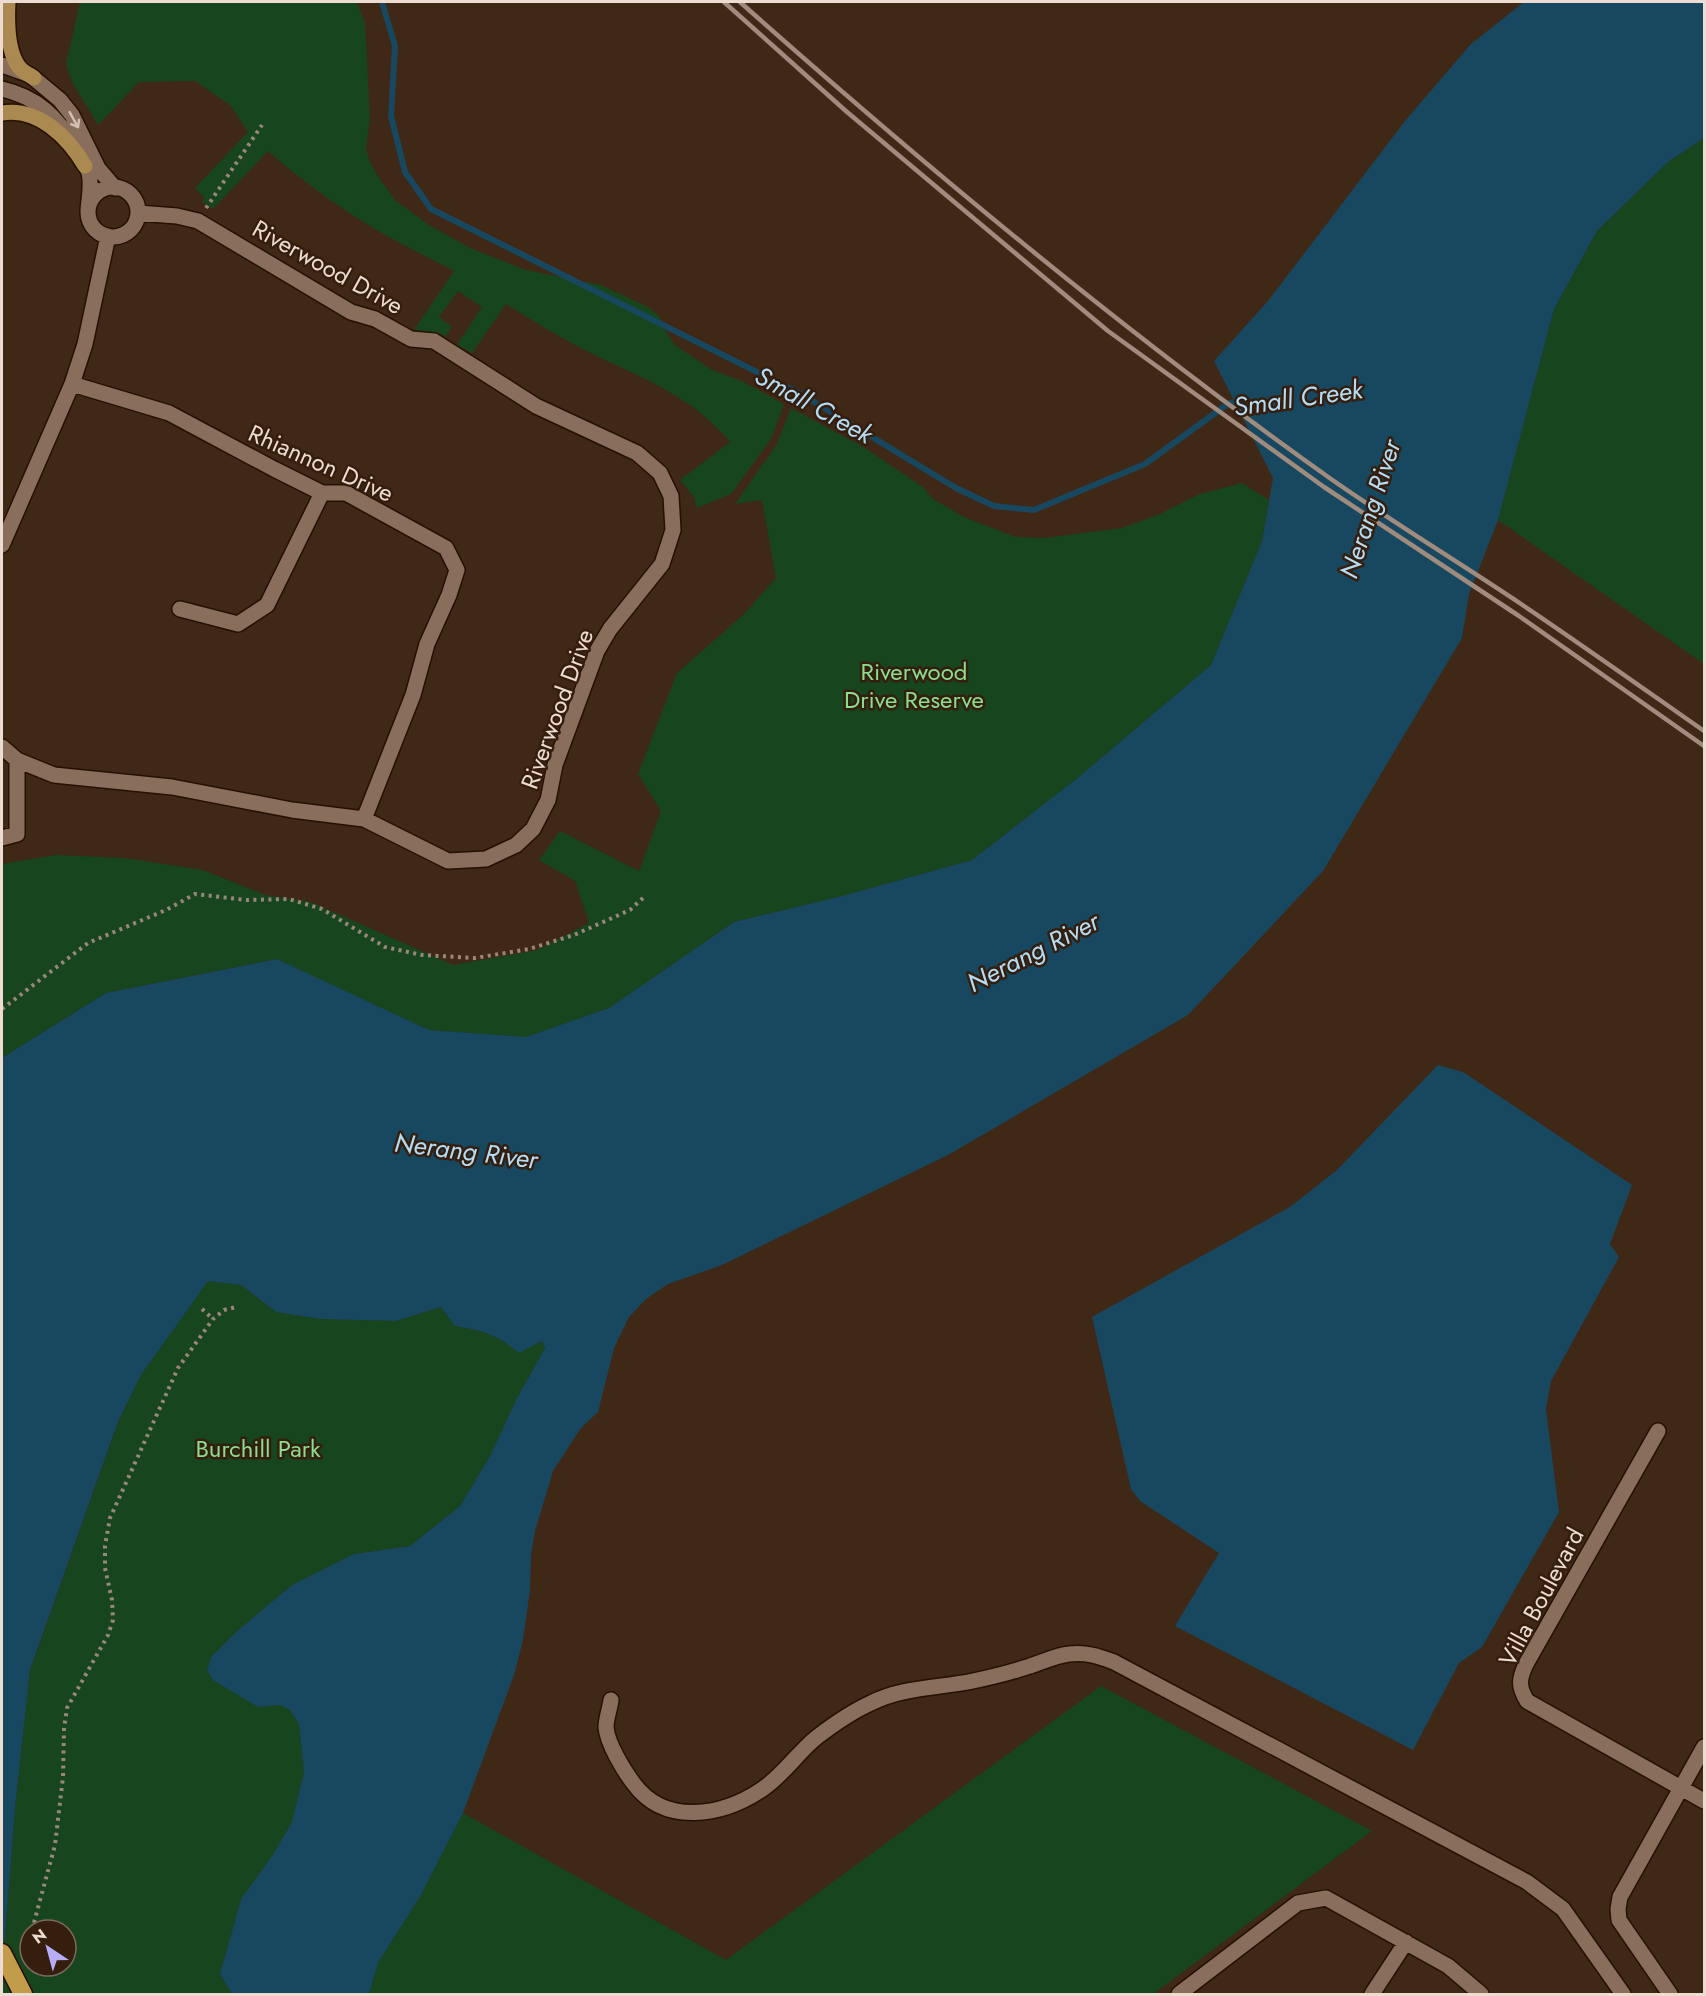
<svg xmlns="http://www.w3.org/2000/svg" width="1706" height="1996" font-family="Jost,sans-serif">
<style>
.green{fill:#17451d;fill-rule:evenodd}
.water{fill:#174860}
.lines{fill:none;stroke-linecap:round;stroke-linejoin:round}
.stream{stroke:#174860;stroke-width:6}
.minor-casing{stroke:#261002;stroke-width:18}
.major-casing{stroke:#261002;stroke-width:18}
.highway-casing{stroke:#261002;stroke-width:21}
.path{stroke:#9b8779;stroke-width:4;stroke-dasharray:3 4.5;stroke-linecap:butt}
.minor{stroke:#896e5b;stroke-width:15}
.major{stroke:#ab8a51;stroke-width:15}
.highway{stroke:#c19c4a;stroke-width:18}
.rail{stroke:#a08c7e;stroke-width:4.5}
.oneway{stroke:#d3c0b4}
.labels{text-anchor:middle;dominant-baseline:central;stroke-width:5;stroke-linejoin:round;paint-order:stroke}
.street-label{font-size:24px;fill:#ecdcd1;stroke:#351e0d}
.park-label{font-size:24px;fill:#88df8e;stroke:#351e0d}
.water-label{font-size:26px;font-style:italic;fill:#b3ddf6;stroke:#351e0d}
</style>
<rect width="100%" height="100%" fill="#402817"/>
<!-- green -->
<path class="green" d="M80 2H357L365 23 370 118 366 148 369 160 379 178 396 201 429 225 470 248 526 270 601 285 648 307 660 317 666 332 675 345 712 370 742 381 784 404 771 439 731 494 697 508 694 497 680 480 730 442C693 398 649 381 599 357 567 342 536 323 506 304L472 353 457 345 482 307 458 291 439 317 452 327 445 337 440 333 414 330 454 271C430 258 404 246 380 232 341 209 302 181 268 151L213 209 202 202 205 198 195 188 248 132 231 106 195 81 139 82 98 125 72 82 66 64Z
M1704 138V664L1498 520 1554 309 1597 231 1668 162Z
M791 408 865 448 924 488 933 499 966 518 1016 537 1045 538 1122 528 1160 514 1200 494 1242 483 1269 500 1262 541 1211 665 1080 776 972 860 842 896 734 922 609 1008 526 1037 429 1030 276 959 106 993 2 1058V864L56 855 125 858 203 870 265 895 311 902 453 965 537 950 589 923 575 881 539 860 560 831 639 871 661 811 638 774 677 673 743 615 776 578 762 500 735 504 777 444Z
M208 1280 241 1285 276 1312 320 1319 396 1321 441 1307 455 1326C483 1331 496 1334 519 1352L543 1341 545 1348 516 1400 490 1456 460 1506 410 1546 354 1554 292 1585 237 1631 211 1657 257 1707 280 1705 290 1710 299 1724 304 1772 292 1822 272 1856 241 1899 220 1974 232 1994H2V1974L15 1808 30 1671 118 1423 141 1375ZM30 1930H66V1966H30Z
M1101 1686 1372 1831 1153 1994H369L378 1963 421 1895 463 1813 726 1960Z"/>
<!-- water -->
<path class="water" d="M1524 2H1704V138L1668 162 1597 231 1554 309 1498 520 1469 594 1462 638 1323 871 1188 1015 948 1155 722 1265 668 1284 646 1299 629 1317 614 1348 598 1412 581 1428 553 1471 535 1531 531 1555 530 1590 523 1640 514 1675 463 1813 421 1895 378 1963 369 1994H314L311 1993 309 1994H232L220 1974 241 1899 272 1856 292 1822 304 1772 299 1724 290 1710 280 1705 258 1707 213 1680 207 1671 211 1657 237 1631 292 1585 354 1554 410 1546 460 1506 490 1456 516 1400 545 1348 542 1341 519 1353C496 1334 484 1331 455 1326L441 1307 396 1321 320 1319 276 1312 241 1285 208 1281 141 1375 118 1422 30 1670 15 1808 2 1974V1058L106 993 277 959 429 1030 526 1037 609 1008 734 922 842 896 972 860 1080 776 1211 665 1262 541 1273 478 1214 361 1268 301 1405 121 1471 44Z
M1438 1065 1463 1072 1632 1185 1610 1244 1619 1257 1551 1381 1546 1409 1559 1512 1482 1647 1459 1663 1413 1750 1175 1626 1219 1553 1140 1501 1131 1489 1092 1317 1290 1207 1337 1170Z"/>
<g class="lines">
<!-- stream -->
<path class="stream" d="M382 2 395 46 391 116 405 172 431 209 801 394 956 488 994 506 1034 510 1145 464 1229 403 1241 402"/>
<defs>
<path id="minor" d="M2 65 30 75 60 100 72 115 98 168 115 188
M2 89C37 97 58 117 75 148 80 156 86 164 89 173 92 184 89 198 88 210
M88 212a25 25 0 1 1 50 0a25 25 0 1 1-50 0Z
M72 384 169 413 274 469 322 493H346L446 548 457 570 449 595 427 644 413 695 364 819
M2 545 72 384 85 344 108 236
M180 609 238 624 267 605 322 493
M2 747 17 760 54 775 172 787 292 810 364 819 448 861 486 859 516 845 533 829 548 800 555 765 597 651 610 629 662 564 673 530 671 496 660 473 637 453 536 406 434 341 411 339 375 319 351 312 198 221 177 216 138 213
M2 838 17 834V760
M1658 1431 1526 1664C1519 1679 1518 1686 1527 1701L1704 1801
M611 1700C610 1708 606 1719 606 1727 607 1743 624 1771 634 1784 665 1826 722 1816 761 1790 783 1776 797 1753 817 1737 834 1724 851 1712 871 1703 902 1687 939 1688 973 1681 992 1677 1012 1672 1030 1666 1043 1662 1057 1655 1069 1654 1086 1652 1098 1656 1114 1662L1527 1882 1563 1909 1623 1994
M1179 1994 1298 1903 1326 1898 1448 1966 1481 1994
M1372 1994 1406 1942
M1670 1994 1619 1920 1618 1909 1620 1897 1704 1747"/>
<path id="major" d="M8 2C7 21 7 51 19 67 23 72 29 75 34 78
M2 113C38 107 68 137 85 166"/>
<path id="highway" d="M2 1953 23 1994"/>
</defs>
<!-- minor casing -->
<use href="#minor" class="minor-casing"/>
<!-- major casing -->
<use href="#major" class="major-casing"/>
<!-- highway casing -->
<use href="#highway" class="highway-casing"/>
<!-- path -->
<path class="path" d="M206 208 262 125
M2 1009 88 943 166 910 195 894 246 900 289 899 322 909 385 947 422 955 475 958 529 949 574 935 630 910 644 897
M202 1309 213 1319
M32 1930 55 1845 63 1777 64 1729 67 1708 108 1635 113 1620 112 1600 105 1568V1546L110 1518 178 1368 213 1319 224 1310 236 1307
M26 1961 30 1937"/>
<!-- minor -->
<use href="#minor" class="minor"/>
<!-- major -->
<use href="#major" class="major"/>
<!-- highway -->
<use href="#highway" class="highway"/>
<!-- rail -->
<path class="rail" d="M724 2 847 112 1108 331 1324 487 1519 616 1704 746
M740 2C929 170 1124 332 1331 479 1394 523 1460 563 1524 606 1585 647 1644 689 1704 731"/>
</g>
<!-- one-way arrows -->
<defs><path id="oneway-shaft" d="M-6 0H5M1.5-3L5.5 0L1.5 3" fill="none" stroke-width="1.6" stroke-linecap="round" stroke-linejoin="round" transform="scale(1.5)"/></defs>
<use class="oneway" href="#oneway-shaft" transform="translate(74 120) rotate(61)"/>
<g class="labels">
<!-- street labels -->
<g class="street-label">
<text transform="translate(328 267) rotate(29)">Riverwood Drive</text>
<text transform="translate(321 463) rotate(24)">Rhiannon Drive</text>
<text transform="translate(557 709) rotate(-70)">Riverwood Drive</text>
<text transform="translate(1541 1597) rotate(-62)">Villa Boulevard</text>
</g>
<!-- park labels -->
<g class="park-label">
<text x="914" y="671">Riverwood<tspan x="914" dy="28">Drive Reserve</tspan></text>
<text x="258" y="1448">Burchill Park</text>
</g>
<!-- water labels -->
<g class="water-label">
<text transform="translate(1298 398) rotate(-8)">Small Creek</text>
<text transform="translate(814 405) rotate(29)">Small Creek</text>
<text transform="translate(1370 509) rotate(-72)">Nerang River</text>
<text transform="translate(1033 952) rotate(-27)">Nerang River</text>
<text transform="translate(466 1151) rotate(7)">Nerang River</text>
</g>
</g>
<!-- border -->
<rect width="1706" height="1996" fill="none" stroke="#ecdcd1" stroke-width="6"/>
<!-- north arrow -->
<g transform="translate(48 1948) rotate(324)"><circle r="28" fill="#351e0d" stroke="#7e6a5b" stroke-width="1.5"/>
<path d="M0-4.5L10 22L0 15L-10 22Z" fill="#b6acf8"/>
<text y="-9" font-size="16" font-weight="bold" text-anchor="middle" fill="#ecdcd1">N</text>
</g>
</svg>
